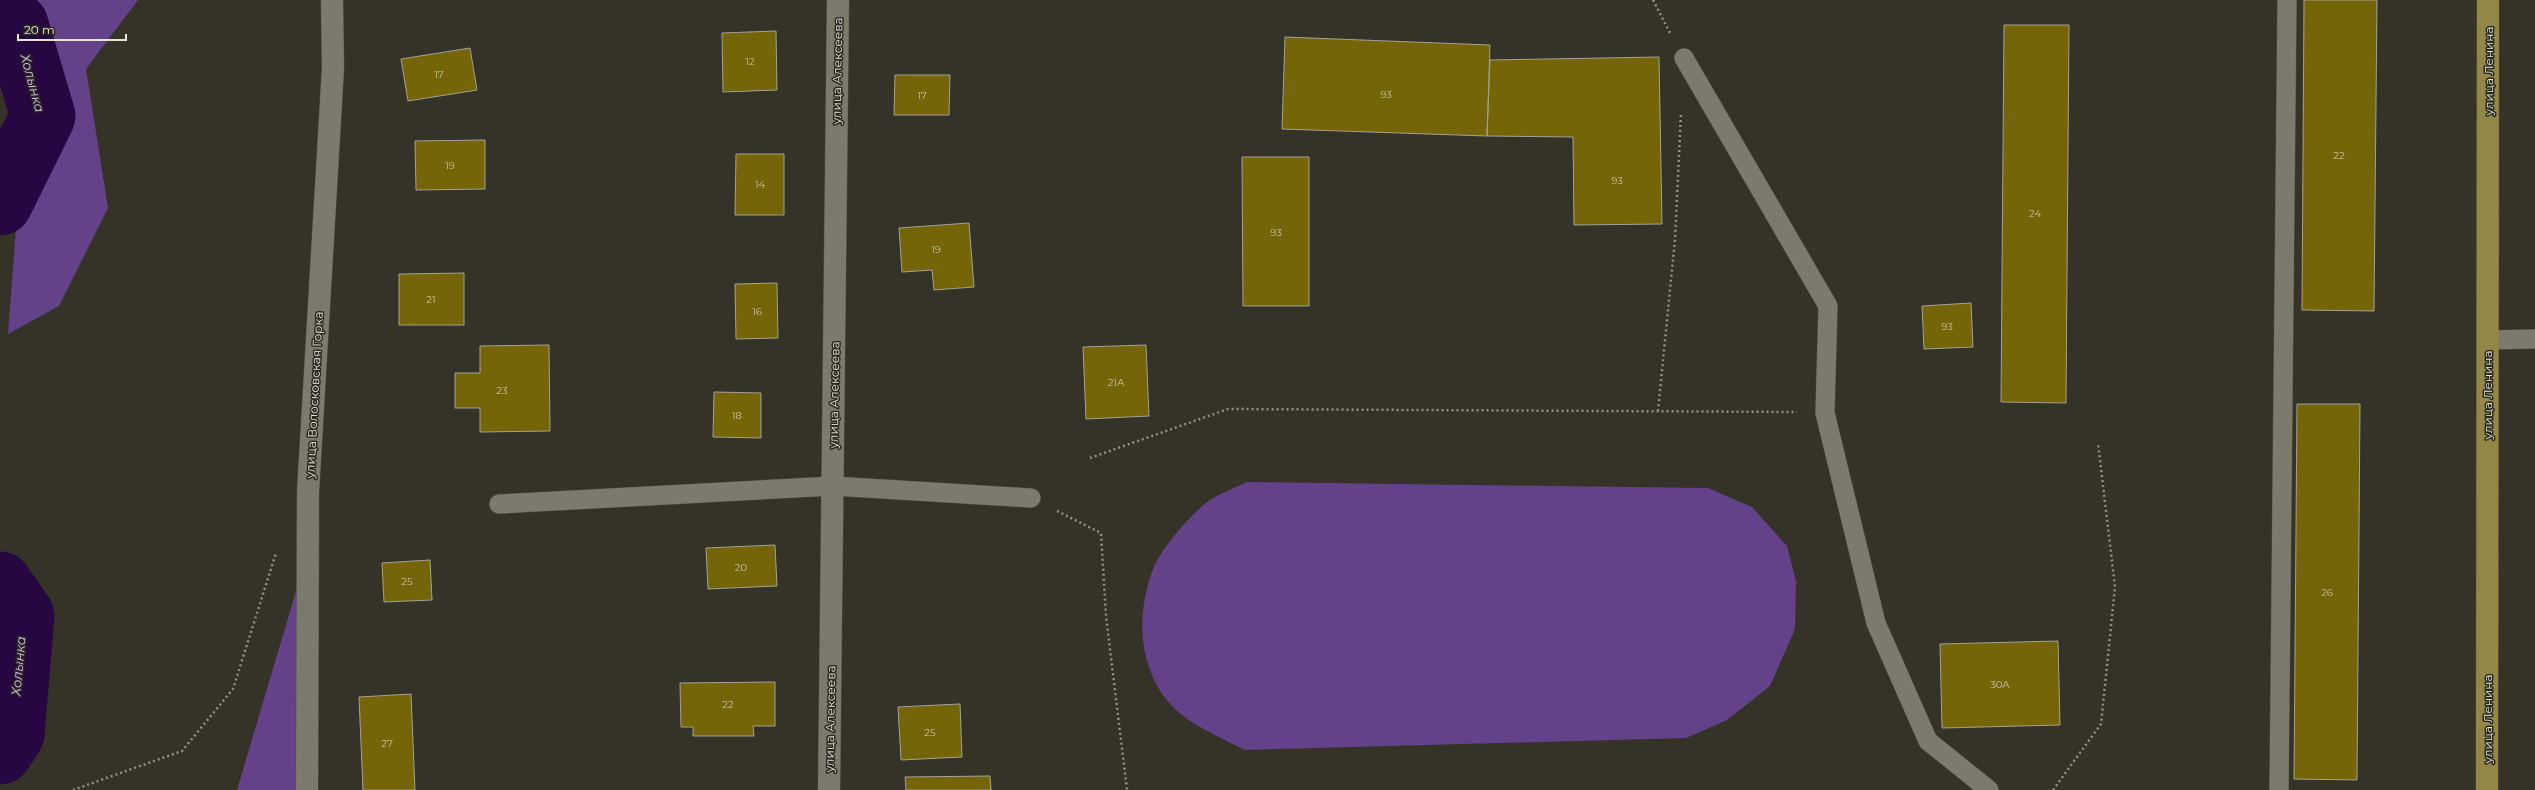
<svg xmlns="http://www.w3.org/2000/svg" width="2535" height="790" font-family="Montserrat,sans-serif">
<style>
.green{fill:#64428a}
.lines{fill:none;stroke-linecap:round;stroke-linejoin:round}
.river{stroke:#270741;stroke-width:65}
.building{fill:#736508;stroke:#a5a295}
.service-casing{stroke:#514f45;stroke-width:20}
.minor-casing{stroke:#514f45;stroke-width:23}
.primary-casing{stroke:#514f45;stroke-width:23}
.path{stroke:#929188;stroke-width:2.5;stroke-dasharray:2 3;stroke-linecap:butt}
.service{stroke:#7c7a6d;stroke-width:19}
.minor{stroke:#7c7a6d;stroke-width:22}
.primary{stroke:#928747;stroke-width:22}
.labels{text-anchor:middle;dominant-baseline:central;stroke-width:3;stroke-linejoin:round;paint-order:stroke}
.number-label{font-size:10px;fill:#c8c4a7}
.street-label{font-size:12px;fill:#e4e3dc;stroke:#2b291e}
.water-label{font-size:13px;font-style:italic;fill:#d2b6f7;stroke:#2b291e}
</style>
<rect width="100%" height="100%" fill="#353328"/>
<!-- green -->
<path class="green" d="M24 0H138L86 69 108 208 59 306 8 334 17 216 66 101Z
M1247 482 1708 488 1752 507 1787 546 1796 581 1795 629 1770 686 1727 720 1686 738 1245 750C1223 739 1189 724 1172 706 1138 669 1136 617 1152 572 1159 550 1189 517 1206 503 1217 494 1235 488 1247 482Z
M307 554 305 790H237Z"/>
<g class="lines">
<!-- river -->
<path class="river" d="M0 9 16 25 43 116 0 203
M0 584 22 616 12 734 0 752"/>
</g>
<!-- building -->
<path class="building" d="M2304 0H2377L2374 311 2302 310Z
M2004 25H2069L2066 403 2001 402Z
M776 31 777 90 723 92 722 33Z
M1285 37 1490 45 1487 136 1282 129Z
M470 48 477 90 408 101 401 59Z
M1659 57 1662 224 1574 225 1573 137 1487 136 1490 60Z
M895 75H950L949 115H894Z
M485 140V189L416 190 415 141Z
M736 154H784V215H735Z
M1242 157H1309V306H1243Z
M969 223 974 287 934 290 932 270 902 272 899 228Z
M464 273V325H399V274Z
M777 283 778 338 736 339 735 284Z
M1971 303 1973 347 1924 349 1922 306Z
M549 345 550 431 480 432V408H455V373H480V346Z
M1146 345 1149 416 1086 419 1083 347Z
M714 392 761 393V438L713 437Z
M2297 404H2360L2357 780 2294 779Z
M775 545 777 586 708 589 706 548Z
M430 560 432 600 384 602 382 563Z
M2058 641 2060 725 1942 728 1940 644Z
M775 682V726H753L754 736H693V727H681L680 683Z
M411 694 415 790H363L359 697Z
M960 704 962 757 901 760 898 707Z
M990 776 991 790H906L905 777Z"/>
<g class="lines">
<defs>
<path id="service" d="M1684 58 1828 306 1825 413 1876 623 1928 741 1989 790
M2487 340 2535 339
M499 504 833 486 1031 498
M2279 790 2287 0"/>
<path id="minor" d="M307 790 308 492 333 68 332 0
M829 790 838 0"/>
<path id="primary" d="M2487 790 2488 0"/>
</defs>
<!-- service casing -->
<use href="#service" class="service-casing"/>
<!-- minor casing -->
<use href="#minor" class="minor-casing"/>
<!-- primary casing -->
<use href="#primary" class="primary-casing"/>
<!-- path -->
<path class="path" d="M1653 0 1670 33
M1658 411 1675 239 1681 113
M1090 458 1228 409 1797 412
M1057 511 1101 533 1106 616 1127 790
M73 790 182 751 233 689 276 553
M2053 790 2101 724 2115 587 2098 443"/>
<!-- service -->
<use href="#service" class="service"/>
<!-- minor -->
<use href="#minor" class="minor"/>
<!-- primary -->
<use href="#primary" class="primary"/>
</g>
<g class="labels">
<!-- number labels -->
<g class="number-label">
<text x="750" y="61">12</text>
<text x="439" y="74">17</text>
<text x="1386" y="94">93</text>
<text x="922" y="95">17</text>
<text x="2339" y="155">22</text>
<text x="450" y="165">19</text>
<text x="1617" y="180">93</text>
<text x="760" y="184">14</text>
<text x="2035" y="213">24</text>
<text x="1276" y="232">93</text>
<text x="936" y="249">19</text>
<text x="431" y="299">21</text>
<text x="757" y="311">16</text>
<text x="1947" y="326">93</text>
<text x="1116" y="382">21А</text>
<text x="502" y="390">23</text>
<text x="737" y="415">18</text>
<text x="741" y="567">20</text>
<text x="407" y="581">25</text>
<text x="2327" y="592">26</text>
<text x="2000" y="684">30А</text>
<text x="728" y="704">22</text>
<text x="930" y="732">25</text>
<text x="387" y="743">27</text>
</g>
<!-- street labels -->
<g class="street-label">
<text transform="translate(837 71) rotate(-89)">улица Алексеева</text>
<text transform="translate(2488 71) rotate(-90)">улица Ленина</text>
<text transform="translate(314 395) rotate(-87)">улица Волосковская Горка</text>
<text transform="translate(834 395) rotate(-89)">улица Алексеева</text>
<text transform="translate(2487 395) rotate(-90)">улица Ленина</text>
<text transform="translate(830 719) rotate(-89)">улица Алексеева</text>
<text transform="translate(2487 719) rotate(-90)">улица Ленина</text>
</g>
<!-- water labels -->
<g class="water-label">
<text transform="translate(33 83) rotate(75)">Холынка</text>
<text transform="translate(18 666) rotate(-85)">Холынка</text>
</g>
</g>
<!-- scale -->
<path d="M18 34v6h108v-6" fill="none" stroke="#e4e3dc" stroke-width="2"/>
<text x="24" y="34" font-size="12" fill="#e4e3dc" stroke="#2b291e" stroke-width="3" paint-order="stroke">20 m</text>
</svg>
